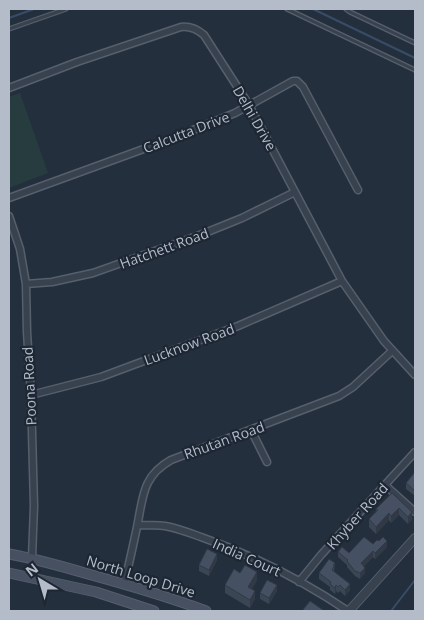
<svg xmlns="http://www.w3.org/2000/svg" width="424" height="620" font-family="'Open Sans',sans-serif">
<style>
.green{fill:#263c3f}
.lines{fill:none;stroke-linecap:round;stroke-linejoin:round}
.stream{stroke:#394c67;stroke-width:2}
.service-casing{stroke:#565f6c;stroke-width:5.5}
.minor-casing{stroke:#565f6c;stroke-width:9}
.tertiary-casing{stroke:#565f6c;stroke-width:10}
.secondary-casing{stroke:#565f6c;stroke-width:11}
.service{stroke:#38414e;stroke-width:3}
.minor{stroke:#38414e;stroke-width:6}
.tertiary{stroke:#38414e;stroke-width:8}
.secondary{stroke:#465061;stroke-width:9}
.wall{fill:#3b4654}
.shaded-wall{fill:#303945}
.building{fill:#455162;stroke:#303945}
.labels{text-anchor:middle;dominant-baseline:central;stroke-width:4.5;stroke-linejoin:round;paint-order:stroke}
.street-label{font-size:14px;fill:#b4bcc9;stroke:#1d2633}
</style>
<rect width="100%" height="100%" fill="#242f3e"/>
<!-- green -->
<path class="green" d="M20 93 48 173 9 188V97Z"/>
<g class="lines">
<!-- stream -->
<path class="stream" d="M313 9 415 58
M9 18 34 9
M391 611 415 580"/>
<defs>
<path id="service" d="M287 9 415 70
M346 9 350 12 415 43
M9 29 66 9"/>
<path id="minor" d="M9 88 77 62 181 27C190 26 197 29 204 35L249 105 342 281 384 341 415 375
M9 198 171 139 235 113 293 81H297L303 87 358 190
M9 216 20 249 26 284 27 332 31 395 34 506 32 558
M26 284 52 282 93 273 200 235 242 218 295 192
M31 395 101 377 238 326 342 281
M251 430 267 462
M385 485 415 512
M138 525C147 525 156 525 165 526 177 528 190 533 201 537 253 555 303 581 348 611
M299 582 321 555 415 452
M124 584C129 565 133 546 137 527 143 498 142 476 171 460L339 396 353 387 392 351"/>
<path id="tertiary" d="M349 611 415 538"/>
<path id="secondary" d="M9 554C36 559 61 566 88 574 128 585 167 596 206 611
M9 573 96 592 154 611"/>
</defs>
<!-- service casing -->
<use href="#service" class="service-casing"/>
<!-- minor casing -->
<use href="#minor" class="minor-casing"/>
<!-- tertiary casing -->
<use href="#tertiary" class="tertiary-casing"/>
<!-- secondary casing -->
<use href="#secondary" class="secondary-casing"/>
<!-- service -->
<use href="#service" class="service"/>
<!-- minor -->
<use href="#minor" class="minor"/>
<!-- tertiary -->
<use href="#tertiary" class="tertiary"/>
<!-- secondary -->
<use href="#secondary" class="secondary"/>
</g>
<!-- wall -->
<path class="wall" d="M415 472V498V496L406 489V483Z
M392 493 412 519 408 524 399 515 391 523 389 520 376 534 369 527V519L376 511V509Z
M373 544 387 547 375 559 373 557 364 566 365 573 360 579 355 576 347 567V565L338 557V552L349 553Z
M217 560 209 576 199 571V565Z
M335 563 334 571 350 590 345 596 340 591 338 593 336 591 335 594 330 590V587L319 579V573Z
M257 580 252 589 255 599 250 608 225 593V585Z
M277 591 269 604 260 599V593Z"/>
<!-- shaded-wall -->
<path class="shaded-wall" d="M399 508V515L391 523V516Z
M412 512V519L408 524V517Z
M389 513V520L376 534V527Z
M387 541V547L375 559V553Z
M373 551V557L361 569V563Z
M217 554V560L209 576V570Z
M365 568V573L360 579V573Z
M257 572V580L248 595V587Z
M350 584V590L345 596V590Z
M277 585V591L269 604V598Z
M336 585V591L335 594V588Z
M255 591V599L250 608V600Z"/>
<!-- building -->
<path class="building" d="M415 472V491L406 483Z
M392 493 412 512 408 517 399 508 391 516 389 513 376 527 369 519 378 510 376 509Z
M364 537 373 544 377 540 379 541 383 537 387 541 375 553 373 551 361 563 365 568 360 573 355 571 347 561 348 560 338 552 342 547 349 553Z
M207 549 217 554 209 570 199 565Z
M329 559 335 563 333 565 334 566 332 570 350 584 345 590 340 585 338 587 336 585 335 588 330 584 331 582 319 573Z
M245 565 257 572 248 587 255 591 250 600 225 585 234 569 240 573Z
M267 580 277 585 269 598 260 593Z
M310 601 323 610 322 611H302Z"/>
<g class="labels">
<!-- street labels -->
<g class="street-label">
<text transform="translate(255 118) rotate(60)">Delhi Drive</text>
<text transform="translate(186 132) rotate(-21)">Calcutta Drive</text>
<text transform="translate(164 248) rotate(-20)">Hatchett Road</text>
<text transform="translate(189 344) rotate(-20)">Lucknow Road</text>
<text transform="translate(29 386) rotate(-93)">Poona Road</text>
<text transform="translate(224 440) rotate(-20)">Rhutan Road</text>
<text transform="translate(357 516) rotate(-48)">Khyber Road</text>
<text transform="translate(247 557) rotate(24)">India Court</text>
<text transform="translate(141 576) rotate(17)">North Loop Drive</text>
</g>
</g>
<!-- border -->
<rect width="424" height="620" fill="none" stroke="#b4bcc9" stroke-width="20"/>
<!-- north arrow -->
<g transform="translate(40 580) rotate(322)" stroke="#1d2633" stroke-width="4" paint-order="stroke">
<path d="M0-4L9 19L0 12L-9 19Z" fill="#b4bcc9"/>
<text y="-8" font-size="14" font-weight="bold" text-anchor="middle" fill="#b4bcc9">N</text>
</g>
</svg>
